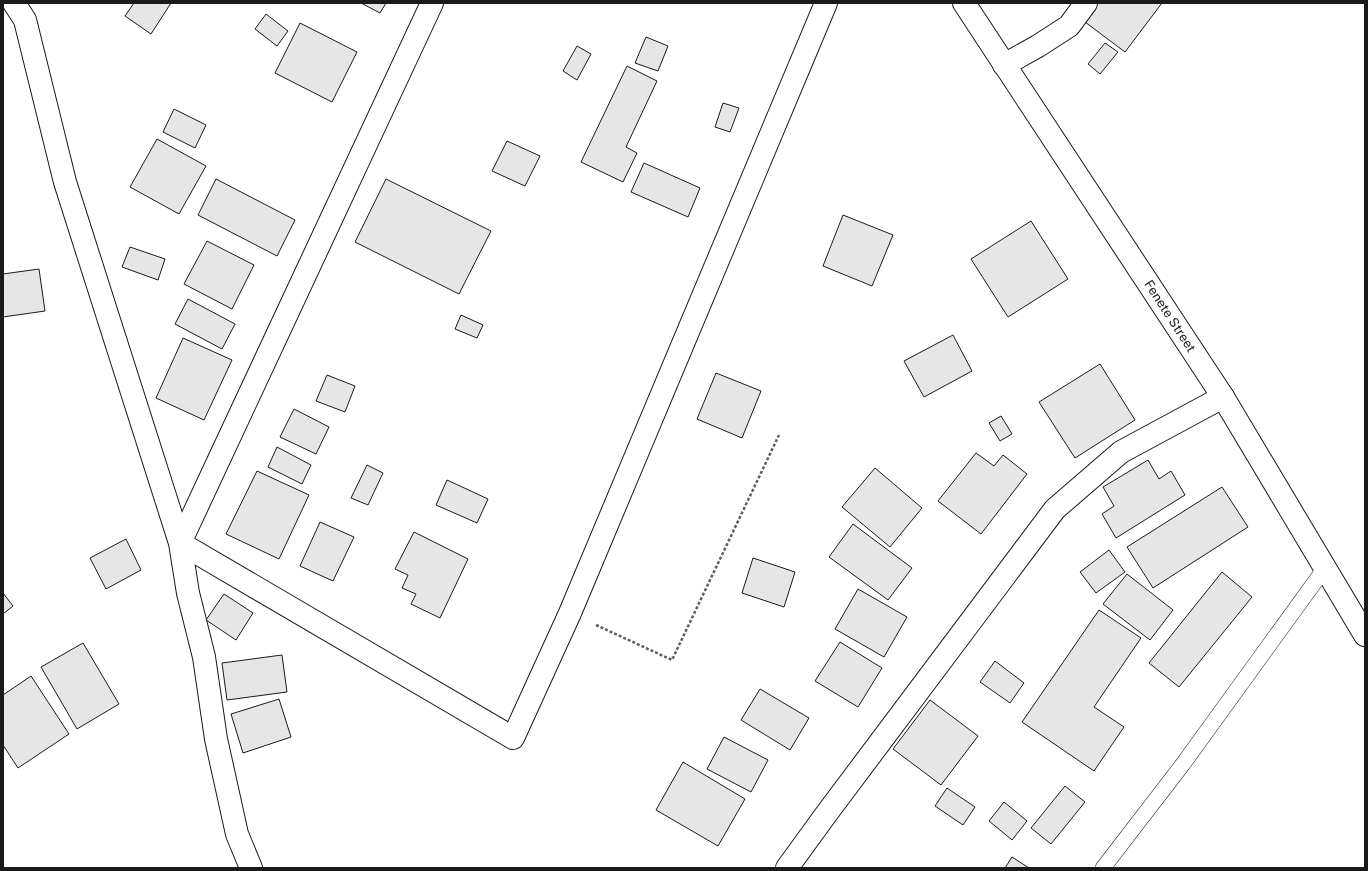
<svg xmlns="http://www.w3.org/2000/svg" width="1368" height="871" font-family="'Public Sans',sans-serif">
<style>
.building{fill:#e6e6e6;stroke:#1a1a1a}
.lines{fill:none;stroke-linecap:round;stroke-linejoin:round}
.service-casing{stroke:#1a1a1a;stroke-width:16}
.minor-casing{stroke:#1a1a1a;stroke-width:24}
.secondary-casing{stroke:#1a1a1a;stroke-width:24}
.path{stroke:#5f5f5f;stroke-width:2.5;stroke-dasharray:3 2;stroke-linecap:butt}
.service{stroke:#fff;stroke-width:15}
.minor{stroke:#fff;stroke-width:22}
.secondary{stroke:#fff;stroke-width:22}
.labels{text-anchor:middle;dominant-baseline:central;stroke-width:3;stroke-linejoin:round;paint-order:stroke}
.street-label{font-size:13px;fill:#1a1a1a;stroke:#fff}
</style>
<rect width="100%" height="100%" fill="#fff"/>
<!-- building -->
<path class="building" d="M134 3H171L151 34 125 16Z
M361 3H386L380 13Z
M1093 3H1162L1125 52 1081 19Z
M266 14 288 31 277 46 255 29Z
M300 23 357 52 332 102 275 73Z
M646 37 668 46 658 71 635 63Z
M1105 43 1118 52 1100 74 1088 64Z
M577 46 591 54 577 80 563 71Z
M627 66 657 81 626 147 637 153 623 182 581 162Z
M723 103 739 108 730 132 715 127Z
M174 109 206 125 195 148 163 132Z
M157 139 206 166 179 214 130 187Z
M507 141 540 156 525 186 492 171Z
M644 163 700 188 688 217 631 192Z
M216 179 295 220 277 256 198 215Z
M386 179 491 231 459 294 355 242Z
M843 215 893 235 872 286 823 266Z
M1031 221 1068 279 1008 317 971 259Z
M207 241 254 265 232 309 184 284Z
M130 247 165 259 158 280 122 267Z
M39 269 45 311 3 317V274Z
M188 299 235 324 222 349 175 324Z
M461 315 483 325 477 338 455 329Z
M953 335 972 371 924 397 904 361Z
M183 338 232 360 204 420 156 398Z
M1100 364 1135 420 1075 458 1039 402Z
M716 373 761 391 742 438 697 419Z
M327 375 355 386 345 412 316 401Z
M294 409 329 427 316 454 280 437Z
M1001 416 1012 434 1000 441 989 423Z
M277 447 311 465 302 484 268 467Z
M976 453 994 466 1003 455 1027 474 981 534 938 501Z
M1148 460 1159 479 1171 471 1185 495 1116 538 1102 514 1114 506 1103 487Z
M367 465 383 473 368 505 351 498Z
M875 468 922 508 890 547 842 507Z
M257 471 309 495 279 559 226 534Z
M447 480 488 499 477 523 436 505Z
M1222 487 1248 527 1153 588 1127 547Z
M320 522 354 537 333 581 300 566Z
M853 524 912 568 888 600 829 557Z
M414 532 468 559 440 618 411 604 416 594 402 588 408 575 395 569Z
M126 539 141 570 106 589 90 558Z
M1109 550 1125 572 1096 593 1080 572Z
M753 558 795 572 784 607 742 593Z
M1222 572 1252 597 1179 687 1149 663Z
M1127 574 1173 610 1150 640 1103 604Z
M858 589 907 617 884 657 835 629Z
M3 593 13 606 3 614Z
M224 594 253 613 236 640 206 620Z
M1099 610 1141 638 1094 707 1124 727 1094 771 1022 722Z
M840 642 882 668 858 707 815 681Z
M83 643 119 704 77 729 41 667Z
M282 655 287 692 227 700 222 663Z
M995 661 1024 683 1010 703 980 682Z
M31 676 69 734 18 768 3 745V695Z
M760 689 809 718 790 750 741 720Z
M279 699 291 737 243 753 231 714Z
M930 700 978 736 941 785 893 749Z
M724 737 768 760 751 792 707 769Z
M683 762 745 799 718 846 656 810Z
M1065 786 1085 802 1051 844 1031 828Z
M947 788 975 807 963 825 935 806Z
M1004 802 1027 821 1012 840 989 821Z
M1012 857 1029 868H1005Z"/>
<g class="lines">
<defs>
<path id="service" d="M1103 868 1183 764 1325 568"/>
<path id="minor" d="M14 3 25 20 65 182 180 543 188 593 204 657 216 739 237 834 251 868
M1004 65 1038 46 1069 26 1086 3
M180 543 513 738 570 613 826 3
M180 543 432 3
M787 868 827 813 1055 509 1121 452 1223 397"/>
<path id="secondary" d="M964 3 1223 397 1365 635"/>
</defs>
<!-- service casing -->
<use href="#service" class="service-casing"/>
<!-- minor casing -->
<use href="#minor" class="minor-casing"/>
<!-- secondary casing -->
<use href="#secondary" class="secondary-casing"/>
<!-- path -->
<path class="path" d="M596 625 672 660 779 435"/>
<!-- service -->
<use href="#service" class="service"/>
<!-- minor -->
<use href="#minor" class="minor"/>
<!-- secondary -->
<use href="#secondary" class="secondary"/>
</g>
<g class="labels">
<!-- street labels -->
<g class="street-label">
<text transform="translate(1170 316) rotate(57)">Fenete Street</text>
</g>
</g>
<!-- border -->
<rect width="1368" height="871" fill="none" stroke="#1a1a1a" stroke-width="8"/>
</svg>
